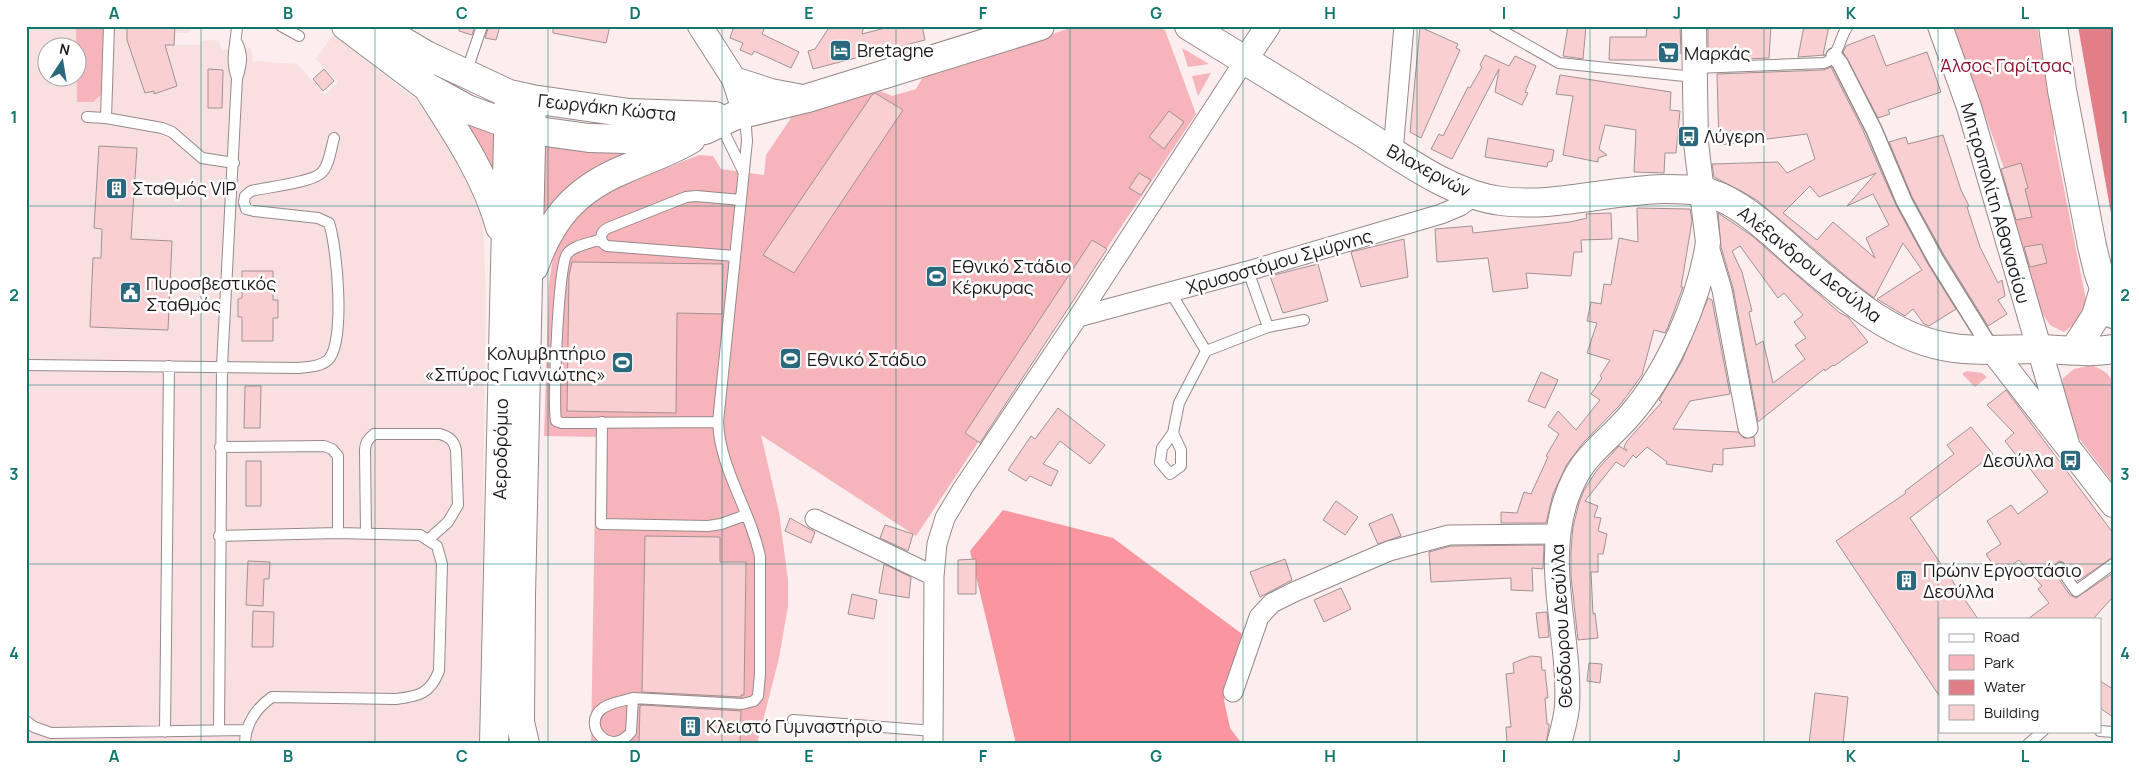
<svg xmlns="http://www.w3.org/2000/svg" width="2139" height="770" font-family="Manrope,sans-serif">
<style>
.built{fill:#f8e0e1;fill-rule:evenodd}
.green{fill:#f6b5ba}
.forest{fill:#fb959f}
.water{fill:#e17e88}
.building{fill:#facfd1;stroke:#a09292;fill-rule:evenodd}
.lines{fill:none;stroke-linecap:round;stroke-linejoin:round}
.service-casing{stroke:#97898a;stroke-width:12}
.pedestrian-casing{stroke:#97898a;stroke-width:18}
.minor-casing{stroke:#97898a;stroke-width:21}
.tertiary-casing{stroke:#97898a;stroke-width:26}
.secondary-casing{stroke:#97898a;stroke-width:30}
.service{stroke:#fff;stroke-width:10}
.pedestrian{stroke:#fff;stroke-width:15}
.minor{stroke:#fff;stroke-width:19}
.tertiary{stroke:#fff;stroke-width:24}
.secondary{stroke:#fff;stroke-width:28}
.grid{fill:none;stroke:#0f766e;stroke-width:1;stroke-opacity:0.55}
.labels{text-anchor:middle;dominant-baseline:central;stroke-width:5;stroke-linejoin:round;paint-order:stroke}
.poi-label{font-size:18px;fill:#1f1a1a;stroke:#fff;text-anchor:start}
.park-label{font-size:18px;fill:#8c1432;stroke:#fff}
.street-label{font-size:18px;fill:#1f1a1a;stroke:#fff}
.neatline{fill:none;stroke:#0f766e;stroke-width:2}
.grid-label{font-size:16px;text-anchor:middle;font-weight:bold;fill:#0f766e}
</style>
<rect width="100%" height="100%" fill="#fcedee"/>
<!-- built -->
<path class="built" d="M26 26H189V33H175V45H199L202 41 214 40 219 41 222 50 251 48 253 61 297 64 325 95 338 82 316 59 333 35 415 99 449 143 475 192 483 219 486 297 480 744H26ZM48 48H78V78H48Z"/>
<!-- green -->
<path class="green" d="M76 26H107L102 94 93 102H77Z
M1077 26H1155L1165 30 1196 114 916 536 761 435 779 512 788 580V606L779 658 757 744H591L596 437 544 436 549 283 553 257 561 238 575 217 592 201 614 189 699 155 713 156 721 169 764 175 766 155 793 115 878 90 892 96 916 89 924 75Z
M1953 26H2037L2046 79 2054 107V138L2086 300C2085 317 2077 322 2064 332L2050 325 2040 310 1998 170 2004 168Z
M1182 48 1209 64 1188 67Z
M1211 73 1198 96 1192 76Z
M457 115 496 131 499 186Z
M540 142 645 150 540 232Z
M2091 365C2101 369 2108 372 2113 382V483L2075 433 2061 393 2063 378 2074 369Z
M1967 371 1982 373 1987 377 1975 387 1962 374Z"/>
<!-- forest -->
<path class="forest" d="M1003 510 1113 538 1242 634 1224 700 1230 728 1242 744H1016L970 551Z"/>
<!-- water -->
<path class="water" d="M2078 26H2113V225Z"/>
<!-- building -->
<path class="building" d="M127 26H175L174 45H165L177 86 154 94V91L145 93 127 40Z
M459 26H475L472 35 459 31Z
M489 26H500L496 40 485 38Z
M553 26H610L606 43 553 33Z
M734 26H765L762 34 799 52 791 68 754 51 752 55 740 50 743 43 730 38Z
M830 26H864L862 34 893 26H922L925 40 813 69 808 51 815 49Z
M1568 26H1586L1583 59 1563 56Z
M1647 26H1680L1681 53H1678V60H1609L1610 37H1646Z
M1708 26H1771L1769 58 1717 60V55L1708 54Z
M1804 26H1829L1823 55H1825L1798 57Z
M1420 27 1458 44 1456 48 1460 50 1421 138 1410 132Z
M1874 35 1886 66 1927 52 1941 92 1888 110 1890 114 1878 118 1843 52 1846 46Z
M1485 55 1509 66 1515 56 1536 66 1525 92 1528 93 1522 105 1495 92 1499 69 1452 159 1431 149 1439 134 1443 136 1468 87 1470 88 1482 67 1480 65Z
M1831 67 1862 128 1896 205 1928 264 1956 309 1929 326 1924 324 1913 309 1905 316 1877 299 1922 270 1903 243 1874 298 1848 278 1758 201 1743 192 1714 177 1712 164 1778 162 1787 173 1815 159 1807 134 1719 145 1717 74 1824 70ZM1876 173 1847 206 1873 194 1889 225 1866 238 1875 258 1833 222 1817 240 1783 213 1810 186 1819 197Z
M208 69 223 70 222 108H208Z
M324 69 334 81 323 91 313 79Z
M1560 75 1671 92 1670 110 1680 111 1676 153H1665L1664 173 1634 172 1636 130 1605 125 1599 149 1607 155 1598 158V162L1563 155 1573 96 1556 94Z
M875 93 903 110 794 273 763 255 872 95Z
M1169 111 1184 122 1164 149 1149 137Z
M1943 135 1961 190 1969 206 1967 207 1980 247 1998 283 2002 280 2005 296 1998 300 2007 314 1988 326 1944 255 1912 197 1889 142 1906 137 1908 144Z
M1488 138 1554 150 1552 161 1548 162 1547 167 1485 157Z
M99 146 137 148 131 239 172 241 168 330 90 327 93 258H101L102 229 94 228Z
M2021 163 2028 188 2025 189 2032 217 2016 220 2001 169Z
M1139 173 1151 180 1141 195 1129 188Z
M1637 208 1690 209 1692 221 1681 287H1683L1668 327 1665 333 1654 330 1642 375 1620 405 1583 443 1567 464 1553 494 1546 523H1501V512L1517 513 1524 492 1531 494 1548 457 1546 456 1559 434 1548 426 1558 411 1576 430 1600 400 1591 394 1602 378 1600 376 1610 360 1587 353 1597 323 1587 321 1591 302 1601 304 1604 284 1611 285 1619 238 1638 242Z
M1611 213 1612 239 1581 240 1582 252H1574L1571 276 1526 273 1528 288 1493 292 1488 258 1437 262 1435 229 1472 226 1473 233 1570 222 1587 218 1586 214Z
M1718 213 1751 235 1840 313 1848 317 1868 342 1834 366 1833 365 1825 371 1824 369 1758 422 1733 288 1721 247ZM1740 246 1778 298 1784 293 1803 315 1794 322 1806 338 1795 345 1805 359 1773 383 1763 341 1756 345 1749 312 1752 311 1742 272 1732 251Z
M1404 239 1408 277 1361 287 1351 252Z
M1092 240 1107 249 980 443 965 433Z
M2042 244 2047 263 2030 267 2024 247Z
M572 262 723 264 722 314 677 313 676 413 567 411 569 276Z
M1318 264 1328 301 1283 313 1270 276Z
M242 271H273V300H278V318H273V341H242V317H238V299L242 298Z
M1708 298 1712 300 1730 394 1690 401 1673 429 1738 432 1744 438 1754 437 1755 446 1723 449V465L1713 464 1712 472 1666 464 1667 462 1647 447 1636 458 1633 455 1624 467 1616 462 1585 501 1598 506 1594 517 1601 518 1598 531 1607 534 1603 554H1598V572H1591L1593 614 1595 613 1598 638 1578 640 1571 576V551L1573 527 1579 503 1584 490 1597 470 1619 446 1627 451 1624 447 1627 441 1662 402 1659 400 1682 361Z
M1541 372 1558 380 1545 408 1528 401Z
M245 386H261L260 428H244Z
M2006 390 2113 533V557L2078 581 2063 562 2059 561 2054 566V572L2070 595 2076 598 2113 573V597L2093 619H2028L2049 603 2038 589 2042 586 2019 560 1999 574 1986 554 2001 544 1987 521 2011 505 2018 514 2048 492 2021 457 2019 459 2005 441 2014 433 1987 405Z
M1058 408 1105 445 1090 464 1060 441 1043 464 1058 471 1051 486 1030 476 1026 481 1008 470 1031 436 1035 439Z
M1971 427 1993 454 1910 518 1978 619H1940V697L1836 541 1906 493 1905 491 1954 454 1947 445Z
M246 461H261V506H246Z
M1336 501 1358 517 1345 535 1323 520Z
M1392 514 1401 536 1378 544 1369 524Z
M790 518 815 532 811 543 785 531Z
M885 525 913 534 908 551 880 538Z
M645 536 720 537V562H746L744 695H741V697L642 692Z
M1544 545 1543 569 1532 568 1533 591 1511 590V578L1431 582 1429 552 1451 546Z
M976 559V594H958V560Z
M1285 559 1292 580 1260 597 1250 572Z
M248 561 270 562 269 579H264L263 606 246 605Z
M884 564 911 577 909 598 879 593Z
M1341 588 1351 609 1324 622 1314 600Z
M852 594 877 600 874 619 848 614Z
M253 611 274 612 273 647H252Z
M1547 612 1549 637 1539 638 1536 613Z
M1531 656 1541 657 1542 670H1545L1548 698H1545L1547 724H1549V727L1546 744H1507L1506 727H1511L1506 674 1514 673 1513 663Z
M1589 663 1602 664 1600 683 1587 681Z
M2100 681 2113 689V717L2100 708Z
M1815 693 1848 697 1843 744H1809Z
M642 705 741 711 740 744H639L640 706Z"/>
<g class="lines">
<defs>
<path id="service" d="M281 26 299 36
M1494 26 1559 63 1694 77
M236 41C243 53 242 64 237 78
M1695 68 1824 63C1839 59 1839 37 1848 26
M466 73 482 26
M87 117 106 118 162 128 172 132 202 158 234 163
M106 118 109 26
M726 136 743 171
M601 239C592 243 573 245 567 254 558 266 553 402 556 421L562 423 718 422
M735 256 607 246C598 241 600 232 608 228L686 197 696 196 741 200
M1248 271 1268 327
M1171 293 1206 351
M26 365 299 368C308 367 320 367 328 360 346 343 337 246 329 223L318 218 254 211 246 209 244 202 245 196 251 191C268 187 308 183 320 174 329 168 331 148 334 138
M602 422 601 524 708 526 721 524 746 515
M1173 433 1181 450V466L1170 474 1160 462 1162 448 1173 433 1179 403 1206 351 1268 327 1304 320
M220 447 324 446 332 449 338 456V533
M366 533 365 451C365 443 368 439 374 434H440C450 437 454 441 456 450L458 505 448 522 429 539
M219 536 338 533 420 535 437 546 442 564 439 671C430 694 419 696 396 699L272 697C256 708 245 725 245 744
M2060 568 2076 591 2113 564
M633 698 742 704 754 701 758 696 760 674V557C751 511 720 470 718 422L747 141 745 114
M633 698 631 732C610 759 580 724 603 708 611 702 624 701 633 698Z
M793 720 933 731
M26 721 34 727 51 733 245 730
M219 730 222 366 237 78C230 59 236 45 237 26
M2100 731 2113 732
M165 732 169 366
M2028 744 2043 731"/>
<path id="pedestrian" d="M1834 56 1840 63 1874 130 1904 201 1936 260 1992 350"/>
<path id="minor" d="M1393 151 1404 26
M1708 243 1722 290 1748 428
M1078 317 1248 271 1441 214 1460 206 1475 195
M815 519 934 576
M1233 692 1259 617 1272 603 1294 592 1389 551 1449 535 1557 534
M933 744 934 576 937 544 945 518 963 488 1078 317 1245 60"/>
<path id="tertiary" d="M700 26 734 79 745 113
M1940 26 1969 107 2067 444
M1245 60 1268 26
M734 79 771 91 808 98
M1992 350 2113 505
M1559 744C1562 732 1566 719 1567 707 1571 637 1543 567 1566 499 1581 454 1603 447 1631 414 1668 371 1700 298 1708 242L1696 143 1694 26"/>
<path id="secondary" d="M346 26 427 87 467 109 508 124 531 130 589 138 626 139 650 138 705 130 734 116 808 98 1040 26
M377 26 426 55 509 94 532 99 629 113 715 116
M1189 26C1244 60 1300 94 1355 128 1399 155 1448 194 1501 201 1554 208 1611 190 1664 189 1680 189 1695 189 1710 193 1745 204 1778 239 1805 262 1848 299 1896 341 1954 348 1981 352 2009 349 2036 349 2062 349 2087 354 2113 349
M2053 26 2062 90 2092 246 2098 271 2113 314
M429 90C456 132 487 178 500 227
M534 267C551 218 576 189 625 169 647 159 670 152 691 139
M2078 344 2096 316 2104 289
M494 744 509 94
M525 744 520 722 521 596 532 99"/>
</defs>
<!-- service casing -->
<use href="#service" class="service-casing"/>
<!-- pedestrian casing -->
<use href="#pedestrian" class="pedestrian-casing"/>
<!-- minor casing -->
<use href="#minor" class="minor-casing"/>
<!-- tertiary casing -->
<use href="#tertiary" class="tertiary-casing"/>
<!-- secondary casing -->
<use href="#secondary" class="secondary-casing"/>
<!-- service -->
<use href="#service" class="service"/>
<!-- pedestrian -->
<use href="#pedestrian" class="pedestrian"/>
<!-- minor -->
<use href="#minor" class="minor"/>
<!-- tertiary -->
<use href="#tertiary" class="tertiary"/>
<!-- secondary -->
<use href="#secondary" class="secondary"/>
</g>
<!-- grid -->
<path class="grid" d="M201 26V744M375 26V744M548 26V744M722 26V744M896 26V744M1070 26V744M1243 26V744M1417 26V744M1590 26V744M1764 26V744M1938 26V744M26 206H2113M26 385H2113M26 564H2113"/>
<!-- icons -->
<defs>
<symbol id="hotel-square" viewBox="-11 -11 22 22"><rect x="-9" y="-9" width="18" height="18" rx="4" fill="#29687d" stroke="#fff"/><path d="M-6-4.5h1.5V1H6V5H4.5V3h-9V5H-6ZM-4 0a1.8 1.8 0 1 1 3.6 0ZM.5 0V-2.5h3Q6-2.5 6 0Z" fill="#fff"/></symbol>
<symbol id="supermarket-square" viewBox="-11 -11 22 22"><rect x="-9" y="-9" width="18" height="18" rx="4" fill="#29687d" stroke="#fff"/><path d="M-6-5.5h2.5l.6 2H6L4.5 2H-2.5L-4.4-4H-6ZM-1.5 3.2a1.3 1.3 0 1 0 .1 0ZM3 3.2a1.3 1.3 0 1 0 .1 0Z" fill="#fff"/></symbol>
<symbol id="bus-square" viewBox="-11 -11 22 22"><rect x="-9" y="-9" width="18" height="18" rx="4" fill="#29687d" stroke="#fff"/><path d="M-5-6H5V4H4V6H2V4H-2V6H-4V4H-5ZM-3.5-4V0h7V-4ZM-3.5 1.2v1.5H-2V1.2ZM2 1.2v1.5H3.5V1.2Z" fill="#fff"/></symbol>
<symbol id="building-square" viewBox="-11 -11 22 22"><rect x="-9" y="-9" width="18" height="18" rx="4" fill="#29687d" stroke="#fff"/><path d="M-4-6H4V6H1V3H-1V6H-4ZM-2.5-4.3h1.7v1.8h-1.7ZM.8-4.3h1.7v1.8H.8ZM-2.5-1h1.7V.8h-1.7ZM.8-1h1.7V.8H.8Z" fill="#fff"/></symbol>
<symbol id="stadium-square" viewBox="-11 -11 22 22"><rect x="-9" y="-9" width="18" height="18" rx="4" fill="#29687d" stroke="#fff"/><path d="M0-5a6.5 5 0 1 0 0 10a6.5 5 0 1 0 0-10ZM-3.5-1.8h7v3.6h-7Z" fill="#fff"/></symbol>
<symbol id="civic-square" viewBox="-11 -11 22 22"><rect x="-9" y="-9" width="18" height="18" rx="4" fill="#29687d" stroke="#fff"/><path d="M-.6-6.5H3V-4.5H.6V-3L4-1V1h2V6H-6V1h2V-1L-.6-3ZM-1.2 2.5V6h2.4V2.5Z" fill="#fff"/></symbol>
</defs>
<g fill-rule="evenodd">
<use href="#hotel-square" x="828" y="38" width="25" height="25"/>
<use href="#supermarket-square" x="1656" y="40" width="25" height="25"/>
<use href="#bus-square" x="1676" y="124" width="25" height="25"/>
<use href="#building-square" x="104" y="176" width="25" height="25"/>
<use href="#stadium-square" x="924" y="264" width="25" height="25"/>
<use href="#civic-square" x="118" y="280" width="25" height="25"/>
<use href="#stadium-square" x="778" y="346" width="25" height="25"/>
<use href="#stadium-square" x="610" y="350" width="25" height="25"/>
<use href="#bus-square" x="2058" y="448" width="25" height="25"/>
<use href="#building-square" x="1894" y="568" width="25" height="25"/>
<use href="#building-square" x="678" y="714" width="25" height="25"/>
</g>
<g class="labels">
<!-- poi labels -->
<g class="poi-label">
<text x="857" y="50">Bretagne</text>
<text x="1684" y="53">Μαρκάς</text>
<text x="1704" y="136">Λύγερη</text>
<text x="132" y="188">Σταθμός VIP</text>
<text x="952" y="266">Εθνικό Στάδιο<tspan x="952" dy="21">Κέρκυρας</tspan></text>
<text x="146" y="283">Πυροσβεστικός<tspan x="146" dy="21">Σταθμός</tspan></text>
<text x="606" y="353" text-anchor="end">Κολυμβητήριο<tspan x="606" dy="21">«Σπύρος Γιαννιώτης»</tspan></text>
<text x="807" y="359">Εθνικό Στάδιο</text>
<text x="2054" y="460" text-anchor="end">Δεσύλλα</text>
<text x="1923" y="570">Πρώην Εργοστάσιο<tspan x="1923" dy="21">Δεσύλλα</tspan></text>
<text x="706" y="726">Κλειστό Γυμναστήριο</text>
</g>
<!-- park labels -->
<g class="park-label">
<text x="2006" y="65">Άλσος Γαρίτσας</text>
</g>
<!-- street labels -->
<g class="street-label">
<text transform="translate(607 107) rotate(6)">Γεωργάκη Κώστα</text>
<text transform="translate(1429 170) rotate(28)">Βλαχερνών</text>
<text transform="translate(1996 203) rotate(74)">Μητροπολίτη Αθανασίου</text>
<text transform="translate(1279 261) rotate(-16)">Χρυσοστόμου Σμύρνης</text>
<text transform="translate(1810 264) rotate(38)">Αλέξανδρου Δεσύλλα</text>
<text transform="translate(500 449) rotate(-89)">Αεροδρόμιο</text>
<text transform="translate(1561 626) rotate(-93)">Θεόδωρου Δεσύλλα</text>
</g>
</g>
<!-- border -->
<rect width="2139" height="770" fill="none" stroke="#ffffff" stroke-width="55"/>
<!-- legend -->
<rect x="1939" y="618" width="162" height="115" fill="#ffffff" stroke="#a5a3a3"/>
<rect x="1949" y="634" width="25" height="8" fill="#ffffff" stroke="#a5a3a3"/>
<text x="1984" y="642" font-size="15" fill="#1f1a1a">Road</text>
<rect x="1949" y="655" width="25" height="15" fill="#f6b5ba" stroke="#a5a3a3"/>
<text x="1984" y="668" font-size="15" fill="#1f1a1a">Park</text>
<rect x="1949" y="680" width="25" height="15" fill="#e17e88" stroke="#a5a3a3"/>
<text x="1984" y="692" font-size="15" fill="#1f1a1a">Water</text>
<rect x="1949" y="705" width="25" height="15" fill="#facfd1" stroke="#a5a3a3"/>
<text x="1984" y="718" font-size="15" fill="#1f1a1a">Building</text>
<!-- north arrow -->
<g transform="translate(62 62) rotate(12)"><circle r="24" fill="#ffffff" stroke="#a5a3a3"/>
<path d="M0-4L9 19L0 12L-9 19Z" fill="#29687d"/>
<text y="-8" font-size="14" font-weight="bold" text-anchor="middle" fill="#1f1a1a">N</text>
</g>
<rect x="28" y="28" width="2084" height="714" class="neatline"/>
<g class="grid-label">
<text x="114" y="19">A</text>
<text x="288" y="19">B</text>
<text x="462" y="19">C</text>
<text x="635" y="19">D</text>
<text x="809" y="19">E</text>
<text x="983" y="19">F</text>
<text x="1156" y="19">G</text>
<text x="1330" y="19">H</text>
<text x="1504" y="19">I</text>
<text x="1677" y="19">J</text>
<text x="1851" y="19">K</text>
<text x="2025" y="19">L</text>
<text x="14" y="123">1</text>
<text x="2125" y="123">1</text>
<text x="14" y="301">2</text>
<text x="2125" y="301">2</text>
<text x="14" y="480">3</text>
<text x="2125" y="480">3</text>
<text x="14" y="659">4</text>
<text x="2125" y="659">4</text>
<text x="114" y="762">A</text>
<text x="288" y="762">B</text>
<text x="462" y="762">C</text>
<text x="635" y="762">D</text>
<text x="809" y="762">E</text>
<text x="983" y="762">F</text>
<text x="1156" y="762">G</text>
<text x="1330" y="762">H</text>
<text x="1504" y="762">I</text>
<text x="1677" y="762">J</text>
<text x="1851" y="762">K</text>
<text x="2025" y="762">L</text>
</g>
</svg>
